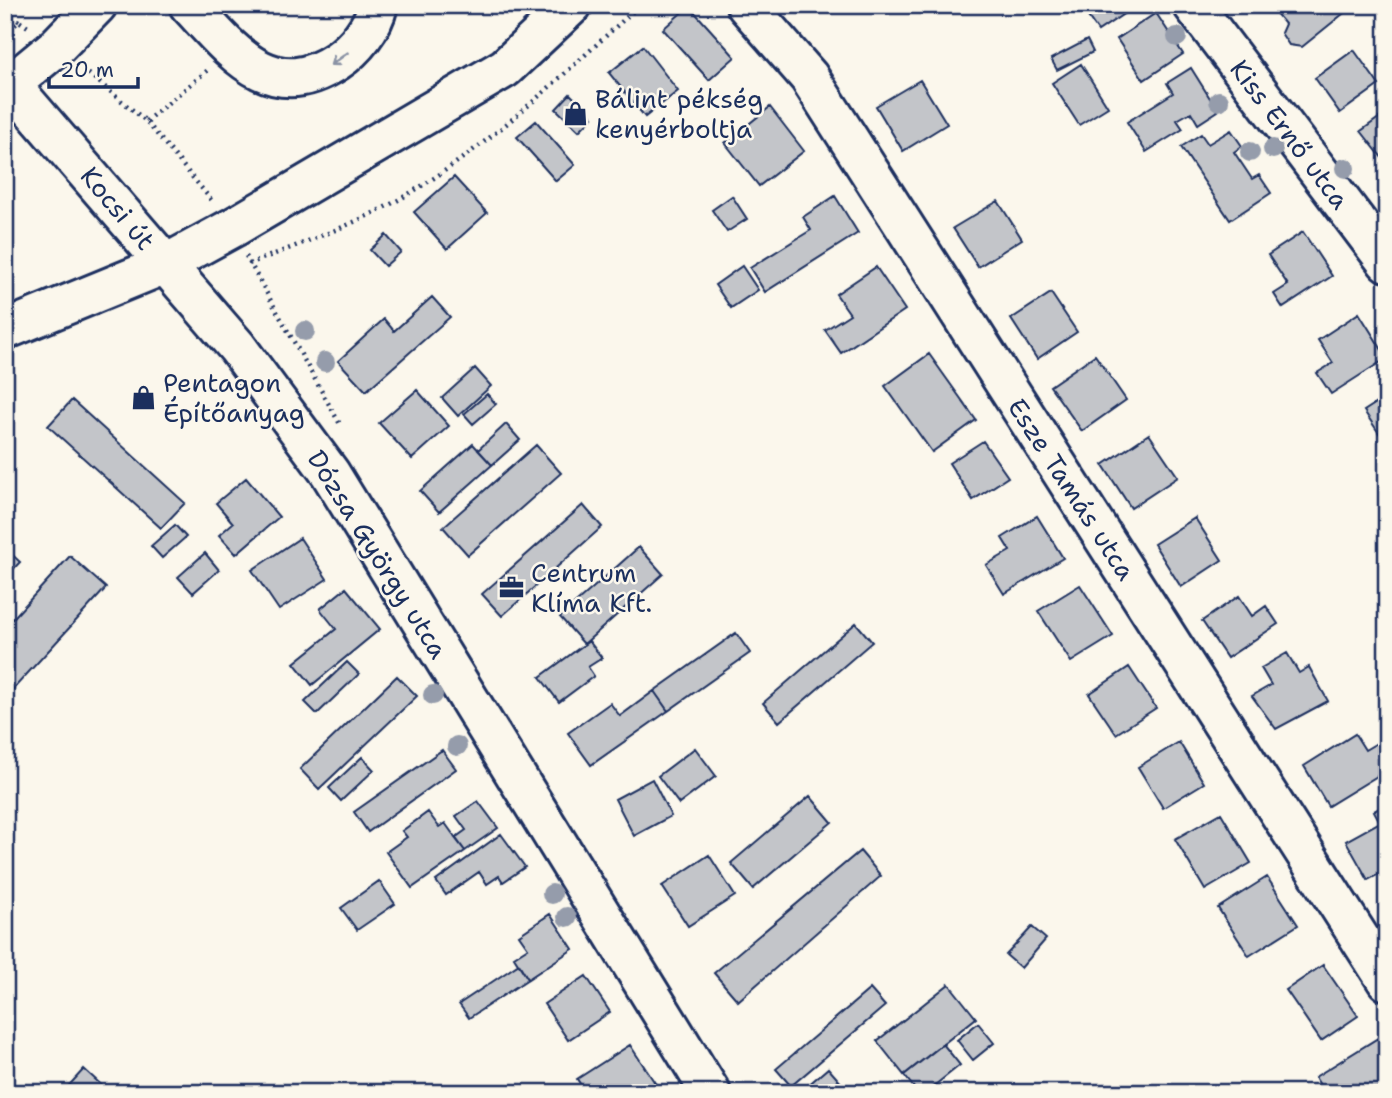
<svg xmlns="http://www.w3.org/2000/svg" width="1392" height="1098" font-family="'Shantell Sans',sans-serif">
<style>
.building{fill:#c3c5c9;stroke:#1b2f5e;stroke-width:2}
.lines{fill:none;stroke-linecap:round;stroke-linejoin:round}
.minor-casing{stroke:#1b2f5e;stroke-width:44}
.major-casing{stroke:#1b2f5e;stroke-width:44}
.path{stroke:#1b2f5e;stroke-width:4.5;stroke-dasharray:2 5;stroke-linecap:butt}
.minor{stroke:#fbf7ec;stroke-width:38}
.major{stroke:#fbf7ec;stroke-width:38}
.tree{fill:#959cab}
.oneway{stroke:#8b93a5}
.labels{text-anchor:middle;dominant-baseline:central;stroke-width:5;stroke-linejoin:round;paint-order:stroke}
.poi-label{font-size:26px;fill:#1b2f5e;stroke:#fbf7ec;text-anchor:start}
.street-label{font-size:26px;fill:#1b2f5e;stroke:#fbf7ec}
</style>
<rect width="100%" height="100%" fill="#fbf7ec"/>
<filter id="ink" filterUnits="userSpaceOnUse"><feTurbulence type="fractalNoise" baseFrequency=".0143" numOctaves="2"/><feDisplacementMap in="SourceGraphic" scale="14" xChannelSelector="R" yChannelSelector="G"/><feConvolveMatrix kernelMatrix="1 2 1 2 8 2 1 2 1" color-interpolation-filters="sRGB"/></filter>
<g filter="url(#ink)">
<!-- building -->
<path class="building" d="M1080 5H1137L1098 31Z
M1269 5H1354L1302 47 1289 45 1281 33 1285 24Z
M689 6 735 57 709 80 663 29Z
M1156 13 1183 54 1144 80 1117 39Z
M1087 40 1093 52 1057 70 1051 59Z
M643 46 678 91 645 117 609 73Z
M1354 50 1379 85 1340 113 1315 78Z
M1081 64 1108 107 1079 125 1052 83Z
M1191 68 1218 111 1198 124 1191 112 1177 120 1183 129 1146 152 1127 122 1173 93 1167 83Z
M920 80 947 124 903 151 876 106Z
M570 94 593 117 579 131 556 109Z
M770 107 804 151 759 186 725 143Z
M1387 112V164L1361 131Z
M536 121 575 165 556 181 517 137Z
M1231 130 1242 146 1234 152 1252 179 1259 175 1271 193 1230 220 1181 147 1201 134 1208 144Z
M454 177 487 213 447 249 414 212Z
M732 196 747 219 727 232 712 210Z
M835 196 858 233 765 292 750 268 811 230 803 217Z
M998 201 1022 239 978 267 953 228Z
M1303 232 1332 276 1283 308 1274 294 1288 285 1268 255Z
M386 235 401 252 385 266 370 250Z
M742 266 758 290 731 308 715 285Z
M876 267 905 310 841 353 825 330 850 314 836 294Z
M1051 293 1077 332 1037 359 1011 319Z
M432 297 450 317 366 391 338 361 384 319 394 331Z
M1359 313 1387 358 1331 394 1317 373 1333 363 1318 340Z
M929 354 976 420 932 452 885 386Z
M1095 355 1126 400 1082 431 1050 386Z
M475 368 491 386 458 416 442 398Z
M417 390 449 426 412 459 379 423Z
M487 394 496 404 473 424 464 414Z
M1387 396V445L1364 411Z
M72 400 185 503 161 528 48 426Z
M506 424 520 440 492 465 478 450Z
M1149 434 1178 477 1131 508 1103 465Z
M983 441 1008 477 973 500 949 463Z
M473 444 492 465 439 512 420 491Z
M536 445 561 473 468 555 443 527Z
M246 478 279 517 236 554 219 535 233 523 216 503Z
M583 505 602 527 502 616 482 594Z
M1037 516 1063 558 1004 594 986 565 1010 551 1002 538Z
M1195 518 1222 560 1181 587 1154 544Z
M175 525 186 537 162 558 151 546Z
M300 538 327 579 279 610 252 570Z
M639 547 663 574 584 644 560 617Z
M5 548 20 562 5 578Z
M205 553 219 570 193 593 178 577Z
M70 556 106 588 5 698V627Z
M1080 585 1113 636 1071 662 1038 611Z
M346 588 380 629 312 685 294 663 336 629 320 609Z
M1239 596 1252 616 1266 606 1278 624 1227 658 1202 621Z
M856 623 872 642 779 722 763 703Z
M736 633 750 653 668 711 654 691Z
M589 641 602 658 588 667 594 676 559 702 540 677Z
M1287 653 1299 673 1309 667 1328 701 1276 729 1252 696 1271 685 1261 668Z
M347 662 359 674 317 714 305 702Z
M1129 667 1156 708 1116 734 1089 694Z
M397 676 417 696 319 789 300 769Z
M654 691 668 711 591 765 568 733 610 703 620 716Z
M1355 734 1365 750 1387 737V770L1328 806 1304 766Z
M1179 742 1204 783 1163 808 1138 767Z
M695 748 716 776 679 804 658 776Z
M442 750 456 769 368 832 354 812Z
M362 757 374 770 341 801 329 788Z
M652 779 671 816 634 836 615 799Z
M810 796 832 822 753 889 731 863Z
M478 801 498 828 465 851 455 838 466 830 456 816Z
M1387 804V870L1368 880 1346 841 1380 822 1374 811Z
M428 812 439 827 445 823 465 851 412 888 386 852 407 837 402 831Z
M1221 813 1251 863 1205 890 1175 839Z
M501 834 525 867 503 882 499 876 487 884 479 872 446 895 436 881Z
M860 851 881 876 738 1001 714 973Z
M709 855 735 896 688 926 662 886Z
M1267 877 1298 925 1249 956 1218 908Z
M379 881 395 904 357 930 341 908Z
M550 914 573 949 528 979 514 957 528 948 519 935Z
M1032 927 1046 939 1021 968 1006 955Z
M519 964 528 979 469 1018 459 1004Z
M1323 965 1358 1016 1321 1041 1286 990Z
M586 976 610 1012 568 1040 544 1004Z
M949 984 976 1018 904 1075 877 1041Z
M870 989 885 1006 791 1086 776 1069Z
M978 1023 994 1043 973 1060 957 1040Z
M1378 1038 1387 1053V1093H1325L1315 1077Z
M943 1044 960 1065 925 1093H918L904 1075Z
M630 1045 657 1086 647 1093H586L577 1079Z
M828 1068 850 1093H799Z
M84 1069 110 1093H62Z"/>
<g class="lines">
<defs>
<path id="minor" d="M189 5C232 51 271 105 337 61 355 49 373 27 378 5
M746 5 809 77 1387 981
M1193 5 1387 262
M5 78 237 347 330 473 711 1093
M5 89 56 47 97 5"/>
<path id="major" d="M5 330 166 264 234 227 505 68 572 5"/>
</defs>
<!-- minor casing -->
<use href="#minor" class="minor-casing"/>
<!-- major casing -->
<use href="#major" class="major-casing"/>
<!-- path -->
<path class="path" d="M5 13 19 21
M5 35 19 21 28 27
M83 69 146 121 213 202
M146 121 208 70
M246 256 341 426
M249 264C297 245 346 228 391 204 484 153 562 75 640 5"/>
<!-- minor -->
<use href="#minor" class="minor"/>
<!-- major -->
<use href="#major" class="major"/>
</g>
<!-- trees -->
<g class="tree">
<circle cx="1177" cy="37" r="10"/>
<circle cx="1219" cy="101" r="10"/>
<circle cx="1273" cy="149" r="10"/>
<circle cx="1250" cy="152" r="10"/>
<circle cx="1345" cy="168" r="10"/>
<circle cx="305" cy="331" r="10"/>
<circle cx="325" cy="362" r="10"/>
<circle cx="433" cy="695" r="10"/>
<circle cx="457" cy="746" r="10"/>
<circle cx="552" cy="894" r="10"/>
<circle cx="567" cy="917" r="10"/>
</g>
<!-- one-way arrows -->
<defs><path id="oneway-shaft" d="M-6 0H5M1.5-3L5.5 0L1.5 3" fill="none" stroke-width="1.6" stroke-linecap="round" stroke-linejoin="round" transform="scale(1.75)"/></defs>
<use class="oneway" href="#oneway-shaft" transform="translate(339 59) rotate(144)"/>
</g>
<!-- icons -->
<defs>
<symbol id="shop-bare" viewBox="-9 -9 18 18"><path d="M-5-2.5h2.3a2.7 3.5 0 0 1 5.4 0H5L5.5 6h-11ZM-1.5-2.5h3a1.5 2.3 0 0 0-3 0Z" fill="#1b2f5e" stroke="#fbf7ec" stroke-width="2.5" paint-order="stroke"/></symbol>
<symbol id="office-bare" viewBox="-9 -9 18 18"><path d="M-6-3h4V-5.5h4V-3h4V5H-6ZM-1-4.5V-3h2v-1.5ZM-6 0V1H6V0Z" fill="#1b2f5e" stroke="#fbf7ec" stroke-width="2.5" paint-order="stroke"/></symbol>
</defs>
<g fill-rule="evenodd">
<use href="#shop-bare" x="558" y="96" width="35" height="35"/>
<use href="#shop-bare" x="126" y="380" width="35" height="35"/>
<use href="#office-bare" x="494" y="570" width="35" height="35"/>
</g>
<g class="labels">
<!-- poi labels -->
<g class="poi-label">
<text x="595" y="98">Bálint pékség<tspan x="595" dy="30">kenyérboltja</tspan></text>
<text x="163" y="382">Pentagon<tspan x="163" dy="30">Építőanyag</tspan></text>
<text x="531" y="572">Centrum<tspan x="531" dy="30">Klíma Kft.</tspan></text>
</g>
<!-- street labels -->
<g class="street-label">
<text transform="translate(1290 134) rotate(53)">Kiss Ernő utca</text>
<text transform="translate(118 208) rotate(50)">Kocsi út</text>
<text transform="translate(1072 489) rotate(57)">Esze Tamás utca</text>
<text transform="translate(378 554) rotate(58)">Dózsa György utca</text>
</g>
</g>
<!-- margin -->
<rect width="1392" height="1098" fill="none" stroke="#fbf7ec" stroke-width="28"/>
<rect x="14" y="14" width="1364" height="1070" fill="none" stroke="#1b2f5e" stroke-width="2.5" filter="url(#ink)"/>
<!-- scale -->
<path d="M49 77v10h89v-10" fill="none" stroke="#1b2f5e" stroke-width="3.5"/>
<text x="60" y="77" font-size="21" fill="#1b2f5e" stroke="#fbf7ec" stroke-width="5" paint-order="stroke">20 m</text>
</svg>
